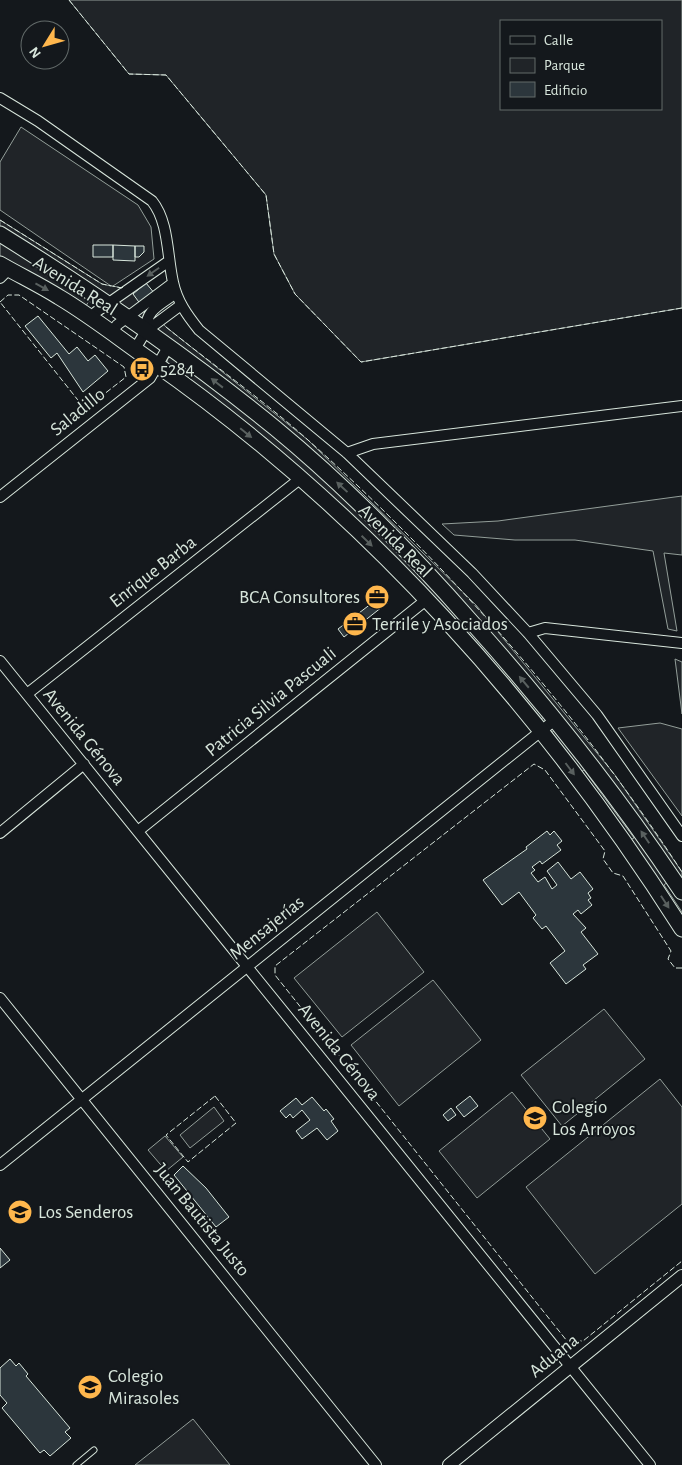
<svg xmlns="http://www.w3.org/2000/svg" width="682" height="1465" font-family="'Alegreya Sans',sans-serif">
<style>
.green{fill:#202428;stroke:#939e99;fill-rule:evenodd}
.building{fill:#2c363c;stroke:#d8e6dc}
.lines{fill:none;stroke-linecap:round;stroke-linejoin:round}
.service-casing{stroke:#d8e6dc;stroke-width:7}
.minor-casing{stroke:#d8e6dc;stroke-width:12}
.tertiary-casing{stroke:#d8e6dc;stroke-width:14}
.secondary-casing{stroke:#d8e6dc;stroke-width:17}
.service{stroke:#14181c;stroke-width:5}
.minor{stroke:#14181c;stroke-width:10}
.tertiary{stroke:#14181c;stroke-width:12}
.secondary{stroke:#14181c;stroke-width:15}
.fence{stroke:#d8e6dc;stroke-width:1;stroke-dasharray:6 2.5;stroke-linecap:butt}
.oneway{fill:#59605f}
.labels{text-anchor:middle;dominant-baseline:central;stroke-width:4;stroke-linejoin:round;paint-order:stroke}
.street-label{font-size:19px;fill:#d8e6dc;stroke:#14181c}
.poi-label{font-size:19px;fill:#d8e6dc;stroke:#14181c;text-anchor:start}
</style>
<rect width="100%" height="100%" fill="#14181c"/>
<!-- green -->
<path class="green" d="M69 0H682V308L361 362 295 294 274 254 266 195 166 75 129 74ZM501 21H661V109H501Z
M21 127 138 205 151 227 154 259 113 286 122 288 127 284 141 304 143 303 148 310 150 309 166 327 308 440 476 605 615 775 682 872V892L497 650 276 429 0 234V220L102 284 111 286 0 210V162Z
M0 239 90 299 86 306 0 258Z
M171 357 205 377 381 528 545 716 540 720 425 592 166 365 168 358Z
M682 496V555L664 553 677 631 668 629 653 551 575 540H515L454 535 442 524 498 521Z
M675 659 682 662V714Z
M660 723 682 729V816L618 728Z
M555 730H558L669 881 664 885 682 912V923L628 841 634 838 584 770 579 773 551 733Z
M377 912 424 972 342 1037 294 978Z
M433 980 481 1040 399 1106 351 1045Z
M604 1009 645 1059 562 1126 521 1075Z
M660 1079 682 1107V1204L595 1274 526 1187Z
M512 1092 550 1139 477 1198 439 1151Z
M214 1107 224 1121 190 1148 180 1135Z
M165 1136 183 1157 166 1171 148 1150Z
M193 1419 230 1465H135Z"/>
<!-- building -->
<path class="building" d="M93 245H113V257H93Z
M113 245 135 246V261L113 260Z
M135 246H144V252L139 257H135Z
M146 283 155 294 141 305 133 294Z
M38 316 69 354 77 347 88 361 95 355 108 371 83 392 57 353 51 358 25 326Z
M374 589 388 603 382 607 368 594Z
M376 600 382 607 344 637 338 629Z
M547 831 550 835 554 831 562 841 557 845 561 850 542 864 540 861 532 867 535 870 531 873 538 882 545 877 552 889 557 885 547 871 558 862 571 879 580 872 593 889 588 893 591 898 588 900 592 905 581 914 578 910 573 914 586 928 581 932 598 954 583 965 586 969 566 984 550 963 565 951 546 926 542 929 533 918 536 915 519 892 502 905 483 880 527 849 526 847Z
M470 1096 478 1106 464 1117 456 1107Z
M312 1097 324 1111 326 1109 334 1119 331 1121 338 1131 327 1140 317 1128 302 1139 296 1131 310 1120 302 1110 293 1118 290 1114 286 1118 280 1111 296 1098 302 1105Z
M451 1108 456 1115 448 1121 443 1115Z
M183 1166 206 1188 229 1217 216 1227 174 1175Z
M0 1248 10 1260 0 1268Z
M10 1359 16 1366 19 1363 28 1374 26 1376 70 1428 65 1432 71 1438 50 1456 44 1450 40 1453 2 1408 7 1403 0 1395V1368Z"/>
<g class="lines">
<defs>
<path id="service" d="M76 1465 94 1450"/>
<path id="minor" d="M0 98 38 121 152 201C169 222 167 256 173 282 177 301 187 315 199 330L347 453 472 573 528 633 597 715 682 836
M0 278 9 269
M92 318 96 312 169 261
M146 331C145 310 160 305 176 293
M112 333 117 325 173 283
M135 349 146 331 181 305
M347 453 373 444 682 406
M0 497 150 378 168 347
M528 633 545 628 682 643
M0 661 650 1465
M27 694 301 478
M138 831 426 600
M0 833 84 764
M0 998 376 1465
M0 1165 556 719"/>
<path id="tertiary" d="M449 1465 682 1276"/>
<path id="secondary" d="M0 234C95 293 188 357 275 428 348 488 414 556 476 627 551 711 620 799 682 892
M0 264C19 275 40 285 59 297 91 316 120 339 150 360 364 509 543 710 682 929"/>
</defs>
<!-- service casing -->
<use href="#service" class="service-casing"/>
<!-- minor casing -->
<use href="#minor" class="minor-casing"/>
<!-- tertiary casing -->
<use href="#tertiary" class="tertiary-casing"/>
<!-- secondary casing -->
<use href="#secondary" class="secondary-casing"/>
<!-- service -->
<use href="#service" class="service"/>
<!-- minor -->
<use href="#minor" class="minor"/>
<!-- tertiary -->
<use href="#tertiary" class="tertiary"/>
<!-- secondary -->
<use href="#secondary" class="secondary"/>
<!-- fence -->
<path class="fence" d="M69 0 129 74 166 75 266 195 274 254 295 294 361 362 682 308
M0 220 102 284 122 288 125 285
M0 302 8 295H19L124 367 126 377 85 409 0 302
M166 327C213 365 263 400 308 440 448 565 580 715 682 872
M682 968H675L668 959 671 951 623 876 613 873 603 859 605 851 545 770 534 764 275 966V975L567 1341H583L682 1261
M215 1096 236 1123 188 1162 166 1135Z"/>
</g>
<!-- one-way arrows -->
<defs><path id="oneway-solid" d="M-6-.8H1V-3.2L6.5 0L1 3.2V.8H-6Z" transform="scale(1.25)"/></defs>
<g class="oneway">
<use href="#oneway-solid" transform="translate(153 272) rotate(145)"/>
<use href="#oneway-solid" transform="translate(42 287) rotate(29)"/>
<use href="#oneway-solid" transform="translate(217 383) rotate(-142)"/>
<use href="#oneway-solid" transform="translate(246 433) rotate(39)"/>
<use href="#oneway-solid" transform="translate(342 487) rotate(-137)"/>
<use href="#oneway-solid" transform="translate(367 541) rotate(44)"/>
<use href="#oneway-solid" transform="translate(524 682) rotate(-130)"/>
<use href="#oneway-solid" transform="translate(570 769) rotate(53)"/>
<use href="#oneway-solid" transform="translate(645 837) rotate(-124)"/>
<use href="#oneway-solid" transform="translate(665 902) rotate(57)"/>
</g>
<!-- icons -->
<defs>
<symbol id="bus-disc" viewBox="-11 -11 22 22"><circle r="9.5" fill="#ffb74d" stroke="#14181c"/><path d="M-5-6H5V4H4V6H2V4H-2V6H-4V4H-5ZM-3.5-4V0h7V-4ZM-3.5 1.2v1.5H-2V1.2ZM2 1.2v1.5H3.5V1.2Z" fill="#111"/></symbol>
<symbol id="office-disc" viewBox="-11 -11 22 22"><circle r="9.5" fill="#ffb74d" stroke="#14181c"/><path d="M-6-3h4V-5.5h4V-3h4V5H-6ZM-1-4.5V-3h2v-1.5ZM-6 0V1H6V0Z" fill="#111"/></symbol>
<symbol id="school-disc" viewBox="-11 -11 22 22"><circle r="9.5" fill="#ffb74d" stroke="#14181c"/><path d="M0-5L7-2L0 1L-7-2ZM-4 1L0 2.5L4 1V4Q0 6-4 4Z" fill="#111"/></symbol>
<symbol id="university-disc" viewBox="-11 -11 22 22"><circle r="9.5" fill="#ffb74d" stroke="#14181c"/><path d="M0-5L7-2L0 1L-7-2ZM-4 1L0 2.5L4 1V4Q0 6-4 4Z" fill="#111"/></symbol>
</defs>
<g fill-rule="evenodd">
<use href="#bus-disc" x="128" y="355" width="28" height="28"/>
<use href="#office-disc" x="363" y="583" width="28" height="28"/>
<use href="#office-disc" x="341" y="610" width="28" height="28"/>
<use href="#school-disc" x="521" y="1104" width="28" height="28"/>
<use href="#school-disc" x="6" y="1198" width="28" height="28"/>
<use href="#university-disc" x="76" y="1373" width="28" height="28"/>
</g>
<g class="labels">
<!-- street labels -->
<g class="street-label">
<text transform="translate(75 286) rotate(32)">Avenida Real</text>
<text transform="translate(78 412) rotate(-39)">Saladillo</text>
<text transform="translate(395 541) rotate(45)">Avenida Real</text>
<text transform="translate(153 572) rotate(-38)">Enrique Barba</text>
<text transform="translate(271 702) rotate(-39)">Patricia Silvia Pascuali</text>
<text transform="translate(84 737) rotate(51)">Avenida Génova</text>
<text transform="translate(267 928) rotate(-39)">Mensajerías</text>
<text transform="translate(339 1052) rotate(51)">Avenida Génova</text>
<text transform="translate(202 1220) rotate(51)">Juan Bautista Justo</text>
<text transform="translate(554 1356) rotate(-39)">Aduana</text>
</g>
<!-- poi labels -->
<g class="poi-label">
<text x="160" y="369">5284</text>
<text x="360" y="597" text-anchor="end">BCA Consultores</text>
<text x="372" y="624">Terrile y Asociados</text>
<text x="552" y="1107">Colegio<tspan x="552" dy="22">Los Arroyos</tspan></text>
<text x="38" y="1212">Los Senderos</text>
<text x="108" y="1376">Colegio<tspan x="108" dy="22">Mirasoles</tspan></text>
</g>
</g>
<!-- legend -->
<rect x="500" y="20" width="162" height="90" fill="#14181c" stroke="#626a69"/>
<rect x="510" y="36" width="25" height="8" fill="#14181c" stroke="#626a69"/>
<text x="544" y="45" font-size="15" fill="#d8e6dc">Calle</text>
<rect x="510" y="58" width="25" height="15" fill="#202428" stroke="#626a69"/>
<text x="544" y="70" font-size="15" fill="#d8e6dc">Parque</text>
<rect x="510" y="82" width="25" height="15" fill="#2c363c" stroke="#626a69"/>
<text x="544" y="95" font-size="15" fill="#d8e6dc">Edificio</text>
<!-- north arrow -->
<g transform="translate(45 45) rotate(233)"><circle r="24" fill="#14181c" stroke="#626a69"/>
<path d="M0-4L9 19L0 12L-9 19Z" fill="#ffb74d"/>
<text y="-8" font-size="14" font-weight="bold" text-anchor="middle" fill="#d8e6dc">N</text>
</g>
</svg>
